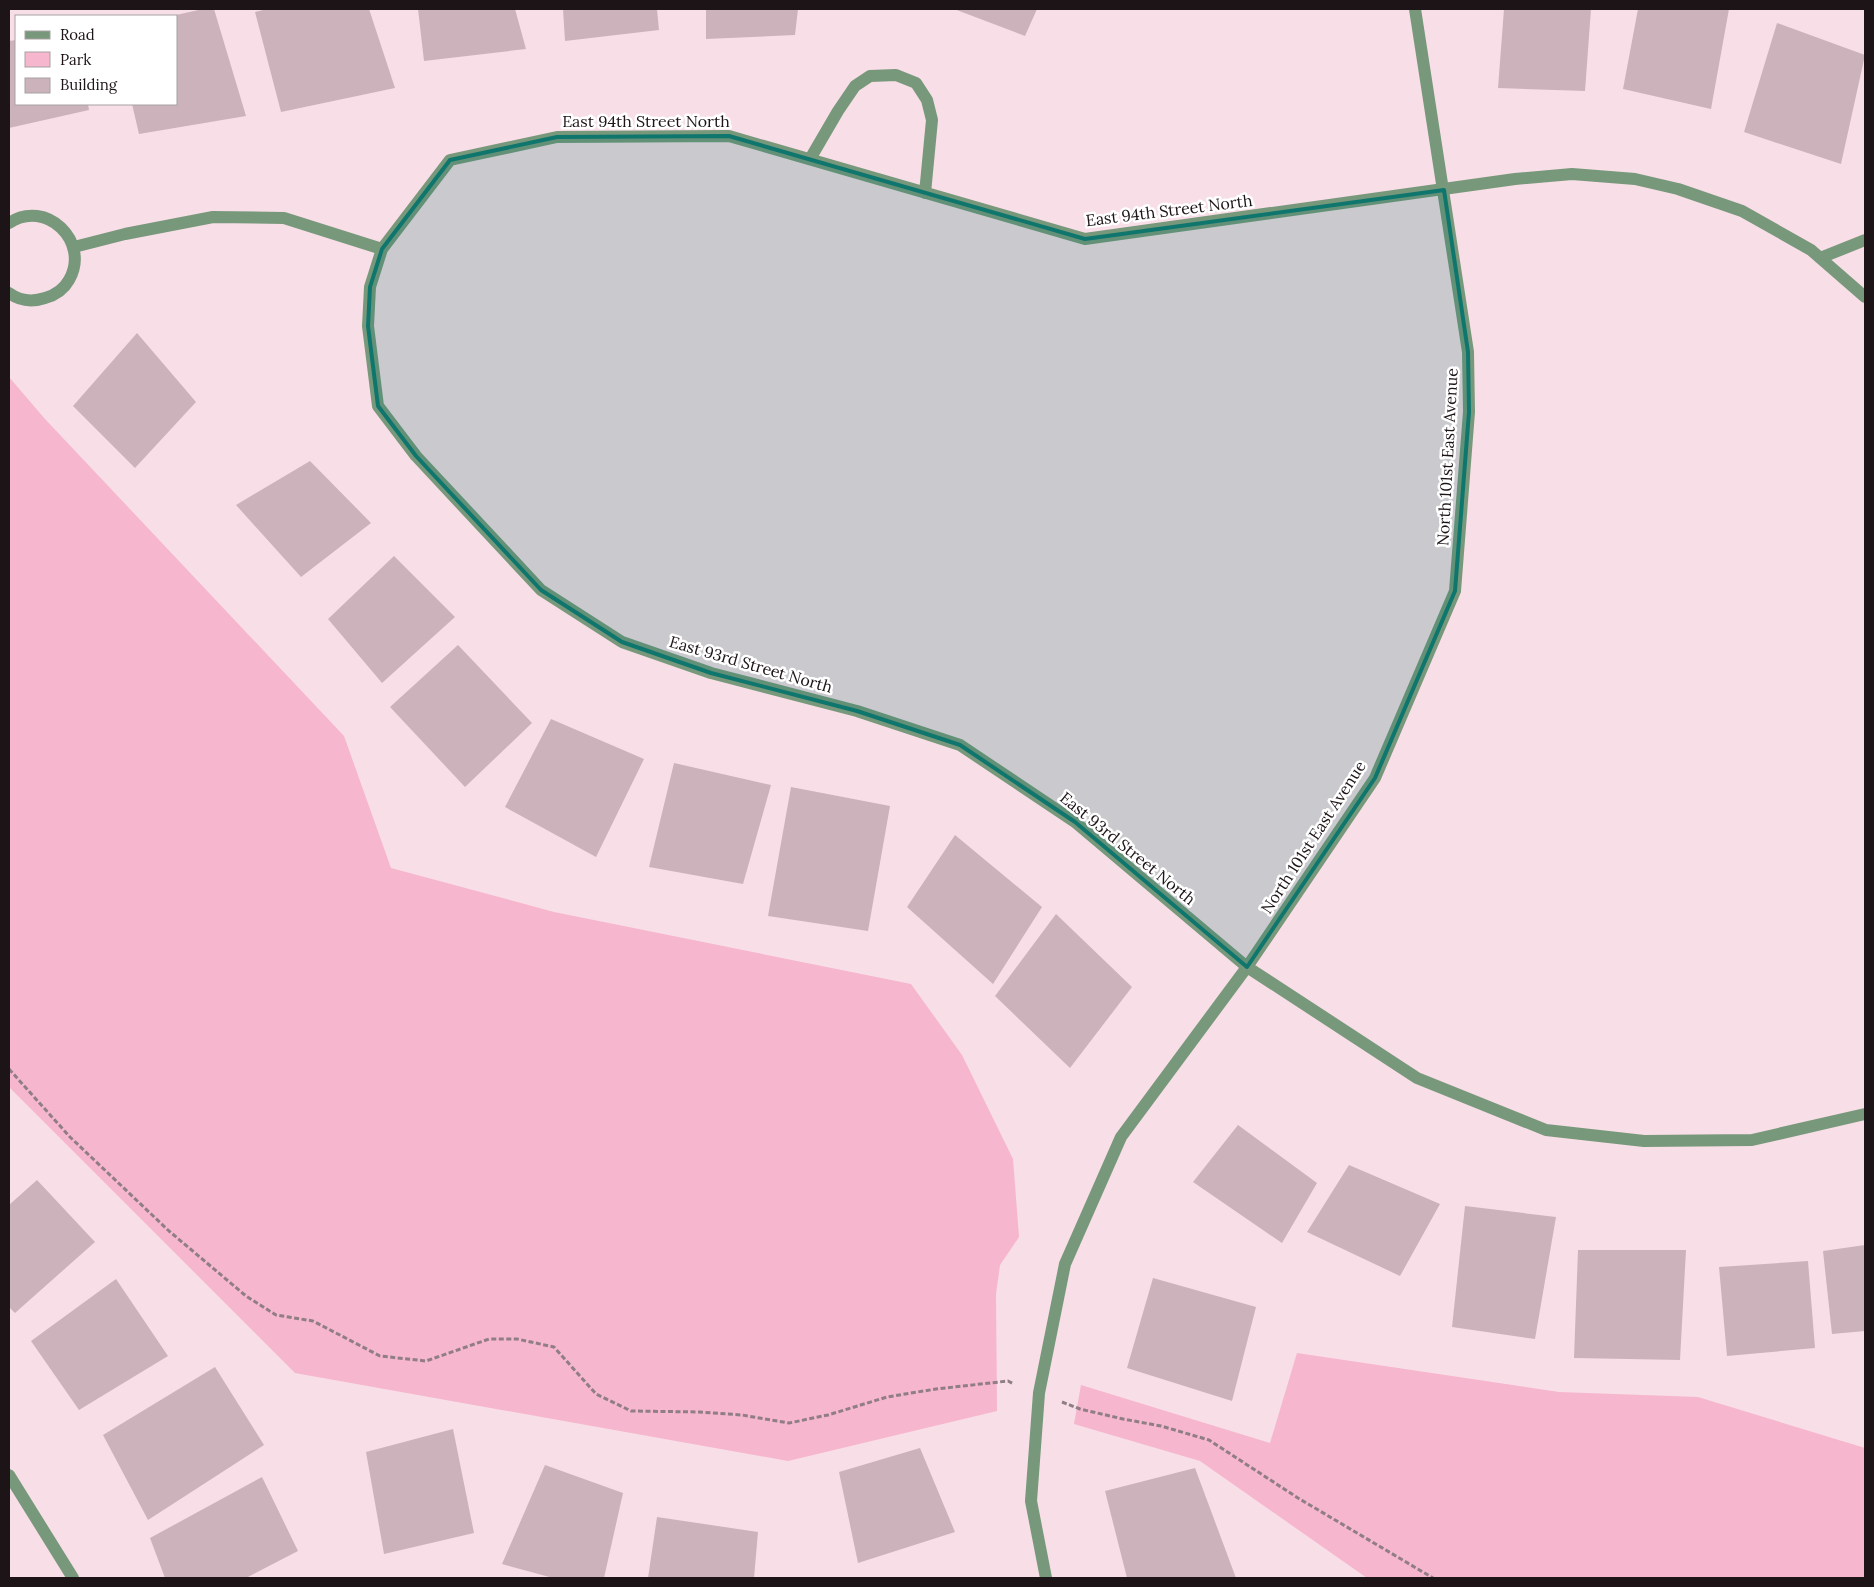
<svg xmlns="http://www.w3.org/2000/svg" width="1874" height="1587" font-family="Lora,serif">
<style>
.green{fill:#f6b6ce}
.building{fill:#ccb3bb}
.lines{fill:none;stroke-linecap:round;stroke-linejoin:round}
.path{stroke:#907e84;stroke-width:3;stroke-dasharray:5 2.5;stroke-linecap:butt}
.street{stroke:#78987b;stroke-width:12}
.marked{fill:#0f766e;fill-opacity:0.2;stroke:#0f766e;stroke-width:4;stroke-linejoin:round}
.labels{text-anchor:middle;dominant-baseline:central;stroke-width:5;stroke-linejoin:round;paint-order:stroke}
.street-label{font-size:16px;fill:#1d1417;stroke:#fff}
</style>
<rect width="100%" height="100%" fill="#f8dee7"/>
<!-- green -->
<path class="green" d="M9 377 45 419 344 736 391 868 554 912 911 984 962 1055 1013 1159 1019 1237 1000 1265 996 1294 997 1411 788 1461 295 1373 9 1087Z
M1297 1353 1559 1392 1698 1397 1865 1448V1578H1367L1200 1461 1074 1424 1081 1385 1270 1443Z"/>
<!-- building -->
<path class="building" d="M203 9H214L246 116 139 134 132 104H176V15Z
M267 9H369L395 88 281 112 255 12Z
M418 9H515L526 49 424 61Z
M563 9H657L659 30 565 41Z
M706 9H798L795 35 706 39Z
M954 9H1037L1025 36Z
M1504 9H1591L1585 91 1498 88Z
M1638 9H1729L1711 109 1623 89Z
M1777 23 1865 55 1841 164 1744 132Z
M16 40V104H88L89 110 9 128V41Z
M137 333 196 402 135 468 73 406Z
M310 461 371 523 301 577 236 505Z
M394 556 455 617 382 683 328 619Z
M458 645 532 723 465 787 390 707Z
M551 719 644 759 596 857 505 807Z
M674 763 771 785 743 884 649 867Z
M791 787 890 806 868 931 768 916Z
M955 835 1042 907 993 984 907 907Z
M1056 914 1132 987 1070 1068 995 996Z
M1238 1125 1317 1183 1282 1243 1193 1182Z
M1349 1165 1440 1204 1400 1276 1307 1232Z
M37 1180 95 1242 15 1313 9 1307V1205Z
M1465 1206 1556 1217 1535 1339 1452 1327Z
M1865 1245V1331L1832 1334 1823 1251Z
M1578 1250H1686L1680 1360 1574 1358Z
M1808 1261 1815 1348 1727 1356 1719 1267Z
M1153 1278 1256 1307 1232 1401 1127 1368Z
M116 1279 168 1356 79 1410 31 1341Z
M215 1367 264 1445 148 1520 103 1435Z
M453 1429 474 1533 384 1554 366 1452Z
M920 1448 955 1532 858 1563 839 1472Z
M545 1465 623 1493 604 1578H553L502 1564Z
M1195 1468 1236 1578H1127L1105 1491Z
M262 1477 298 1551 246 1578H165L150 1538Z
M657 1517 758 1532 754 1578H648Z"/>
<g class="lines">
<!-- path -->
<path class="path" d="M9 1069 70 1137 169 1231 246 1296 276 1315 313 1321 380 1356 426 1361 489 1339H517L554 1347 596 1394 631 1411 699 1412 742 1415 789 1423 828 1415 887 1397 936 1389 1008 1381 1014 1384
M1062 1402 1080 1409 1123 1419 1161 1426 1209 1440 1298 1498 1433 1578"/>
<!-- street -->
<path class="street" d="M810 159 838 111 855 86 870 76 896 75 916 83 927 100 932 120 925 193
M9 223C46 198 91 242 69 280 64 289 56 295 45 298 33 302 20 301 9 293
M74 247 125 234 213 217 284 218 382 249
M1820 258 1865 240
M1865 297 1811 250 1742 211 1678 189 1635 179 1572 174 1515 179 1085 239 729 136 557 137 450 160 382 249 370 287 368 326 378 406 416 456 541 590 622 642 711 673 857 711 960 745 1075 822 1247 967 1287 993 1417 1078 1546 1130 1644 1141 1752 1140 1865 1114
M9 1475 73 1578
M1046 1578 1031 1501 1039 1393 1065 1264 1121 1137 1247 967 1375 778 1455 591 1469 412 1468 352 1415 9"/>
</g>
<!-- marked area -->
<path class="marked" d="M729 136 1085 239 1444 190 1468 352 1469 412 1455 591 1375 778 1247 967 1075 822 960 745 857 711 711 673 622 642 541 590 416 456 378 406 368 326 370 287 382 249 450 160 557 137Z"/>
<g class="labels">
<!-- street labels -->
<g class="street-label">
<text x="646" y="121">East 94th Street North</text>
<text transform="translate(1169 210) rotate(-7)">East 94th Street North</text>
<text transform="translate(1447 457) rotate(-87)">North 101st East Avenue</text>
<text transform="translate(751 664) rotate(16)">East 93rd Street North</text>
<text transform="translate(1313 837) rotate(-57)">North 101st East Avenue</text>
<text transform="translate(1128 848) rotate(39)">East 93rd Street North</text>
</g>
</g>
<!-- border -->
<rect width="1874" height="1587" fill="none" stroke="#1d1417" stroke-width="20"/>
<!-- legend -->
<rect x="15" y="15" width="162" height="90" fill="#ffffff" stroke="#a5a1a2"/>
<rect x="25" y="31" width="25" height="8" fill="#78987b" stroke="#a5a1a2"/>
<text x="60" y="40" font-size="15" fill="#1d1417">Road</text>
<rect x="25" y="52" width="25" height="15" fill="#f6b6ce" stroke="#a5a1a2"/>
<text x="60" y="65" font-size="15" fill="#1d1417">Park</text>
<rect x="25" y="78" width="25" height="15" fill="#ccb3bb" stroke="#a5a1a2"/>
<text x="60" y="90" font-size="15" fill="#1d1417">Building</text>
</svg>
